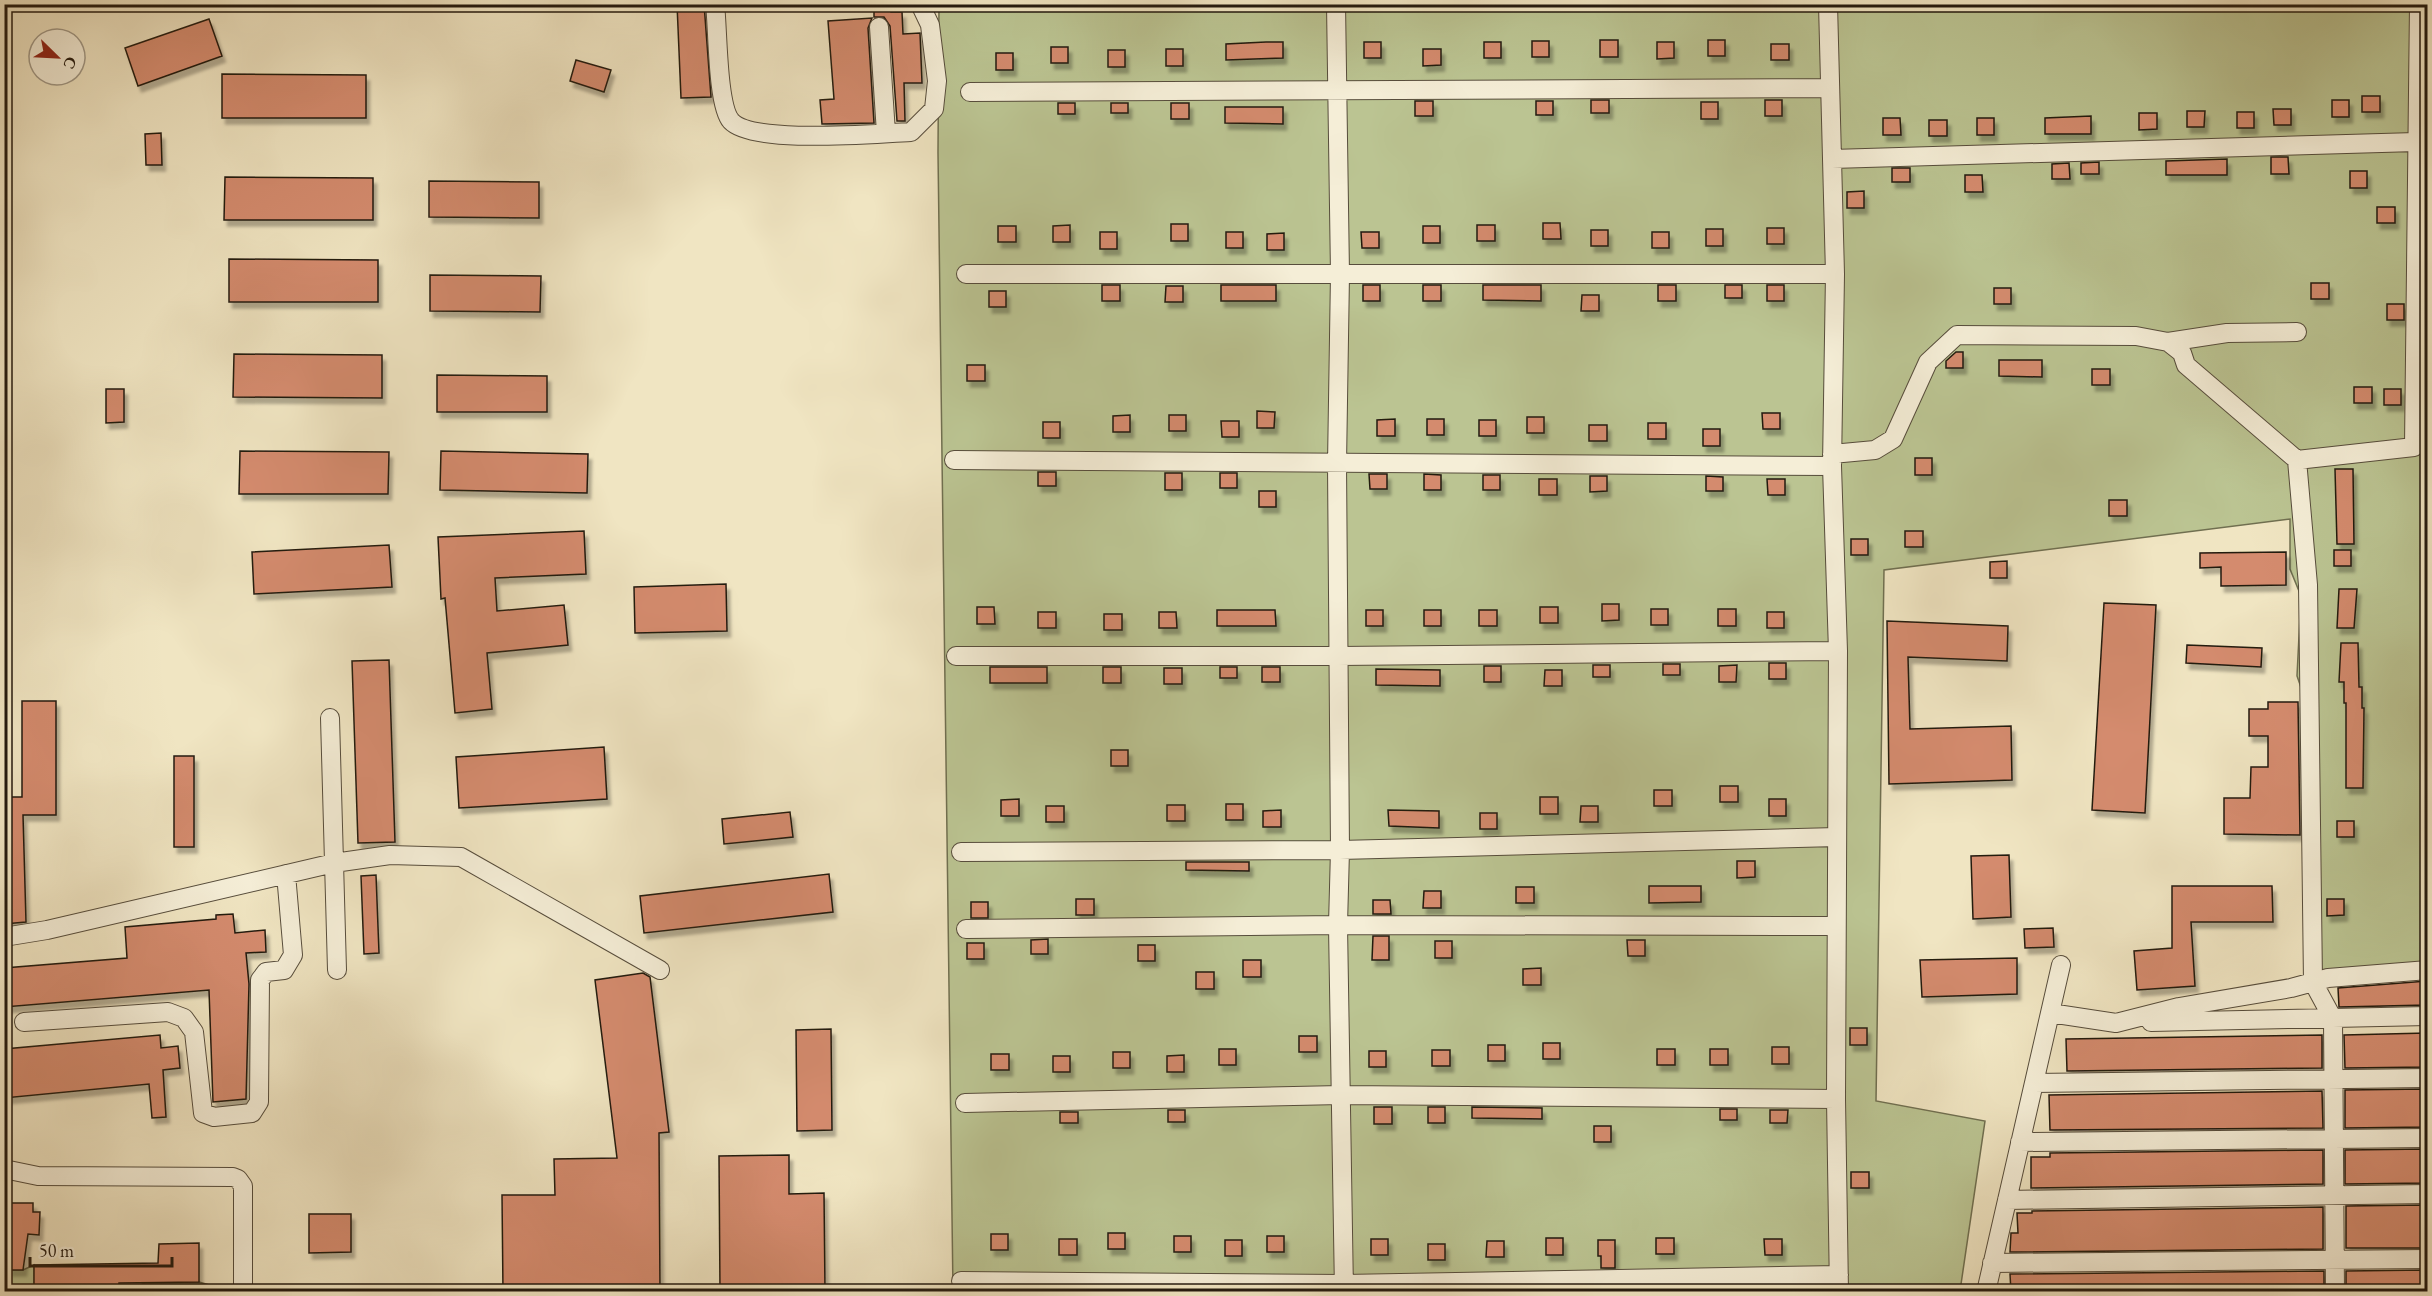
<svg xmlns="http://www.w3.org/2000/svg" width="2432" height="1296" font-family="'EB Garamond',serif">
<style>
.green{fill:#bbc492;stroke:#706f50;stroke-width:1.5}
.building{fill:#d48b6e;stroke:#241a0f;stroke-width:1.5;filter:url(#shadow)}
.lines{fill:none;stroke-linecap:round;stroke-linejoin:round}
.minor-casing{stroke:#574d3c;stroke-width:20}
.minor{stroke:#f5eed7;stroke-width:18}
</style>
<defs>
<filter id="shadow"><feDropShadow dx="3.5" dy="6" stdDeviation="1.5" flood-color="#0004"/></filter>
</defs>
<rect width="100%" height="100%" fill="#f0e5c2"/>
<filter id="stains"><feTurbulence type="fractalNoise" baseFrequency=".00333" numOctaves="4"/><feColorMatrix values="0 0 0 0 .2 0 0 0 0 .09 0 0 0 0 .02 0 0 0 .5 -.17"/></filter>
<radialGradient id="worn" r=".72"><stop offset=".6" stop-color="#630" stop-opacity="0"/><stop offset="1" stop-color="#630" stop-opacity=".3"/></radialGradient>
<!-- green -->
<path class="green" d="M939 5H2427V967L2308 972 2305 699 2297 676 2301 596 2290 569V519L1884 570 1876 1101 1985 1121 1960 1291H953L938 153Z
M5 1215 9 1218V1270H23L34 1265V1291H5Z
M199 1282 230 1291 121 1292 145 1283Z"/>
<!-- building -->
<path class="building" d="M677 4H704L711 97 681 98Z
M874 4H891V12H902L903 34 920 33 922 83H904L905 121H897L890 26 884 17H874Z
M872 18 868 28 874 123 822 124 820 100 834 99 828 21Z
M209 19 222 56 138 86 125 48Z
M1600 40H1618V57H1600Z
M1708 40H1725V56H1708Z
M1532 41H1549V57H1532Z
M1266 42H1283V58L1226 60V44Z
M1364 42H1381V58H1364Z
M1484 42H1501V58H1484Z
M1657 42H1674V58L1657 59Z
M1771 44H1789V60H1771Z
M1051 47H1068V63H1051Z
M1166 49H1183V66H1166Z
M1423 49H1441V65L1423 66Z
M1108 50H1125V67H1108Z
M996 53H1013V70H996Z
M576 60 611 70 604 92 570 81Z
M222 74 366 75V118H222Z
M2362 96H2380V112H2362Z
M1591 100H1609V113H1591Z
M1765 100H1782V116H1765Z
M2332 100H2349V117H2332Z
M1415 101H1433V116H1415Z
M1536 101H1553V115H1536Z
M1701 102H1718V119H1701Z
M1058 103H1075V114H1058Z
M1111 103H1128V113H1111Z
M1171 103H1189V119H1171Z
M1225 107H1283V124L1225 123Z
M2273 109H2291V125H2274Z
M2187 111H2205L2204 127H2187Z
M2237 112H2254V128H2237Z
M2139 113H2157V129L2139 130Z
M2091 116V134H2045V118Z
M1883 118H1900L1901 135H1883Z
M1977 118H1994V135H1977Z
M1929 120H1947V136H1929Z
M161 133 162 165H146L145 134Z
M2271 157H2288L2289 174H2271Z
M2227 159V175H2166V161Z
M2099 162V174H2081V163Z
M2069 163 2070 179H2052V164Z
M1892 168H1910V182H1892Z
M2350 171H2367V188H2350Z
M1965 175H1982L1983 192H1965Z
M225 177 373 178V220H224Z
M429 181 539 182V218L429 217Z
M1864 191V208H1847V192Z
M2377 207H2395V223H2377Z
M1543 223H1560L1561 239H1543Z
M1171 224H1188V241H1171Z
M1070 225V242H1053V226Z
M1477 225H1495V241H1477Z
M998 226H1016V242H998Z
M1423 226H1440V243H1423Z
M1767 228H1784V244H1767Z
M1706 229H1723V246H1706Z
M1591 230H1608V246H1591Z
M1100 232H1117V249H1100Z
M1226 232H1243V248H1226Z
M1361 232H1379V248H1362Z
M1652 232H1669V248H1652Z
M1284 233V250H1267V234Z
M229 259 378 260V302H229Z
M430 275 541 276 540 312 430 311Z
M2311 283H2329V299H2311Z
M1102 285H1120V301H1102Z
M1221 285H1276V301H1221Z
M1363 285H1380V301H1363Z
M1423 285H1441V301H1423Z
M1483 285H1541V301L1483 300Z
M1658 285H1676V301H1658Z
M1725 285H1742V298H1725Z
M1767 285H1784V301H1767Z
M1166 286H1183V302H1165Z
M1994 288H2011V304H1994Z
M989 291H1006V307H989Z
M1582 295H1599V311H1581Z
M2387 304H2404V320H2387Z
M1956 352H1963V368H1946V361Z
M234 354 382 355V398L233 397Z
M1999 360H2042V377L1999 376Z
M967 365H985V381H967Z
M2092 369H2110V385H2092Z
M437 375 547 376V412H437Z
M2354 387H2372V403H2354Z
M106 389H124V422L106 423Z
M2384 389H2401V405H2384Z
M1257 411 1275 412 1274 428H1257Z
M1762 413H1780V429H1763Z
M1130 415V432H1113V416Z
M1169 415H1186V431H1169Z
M1527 417H1544V433H1527Z
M1395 419V436H1377V420Z
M1427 419H1444V435H1427Z
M1479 420H1496V436H1479Z
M1221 421H1239V437H1222Z
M1043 422H1060V438H1043Z
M1648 423H1666V439H1648Z
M1589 425H1607V441H1589Z
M1703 429H1720V446H1703Z
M240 451 389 452 388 494H239Z
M441 451 588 454 587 493 440 490Z
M1915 458H1932V475H1915Z
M2335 469H2353L2354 544H2337Z
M1038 472H1056V486H1038Z
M1165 473H1182V490H1165Z
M1220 473H1237V488H1220Z
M1369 474H1387V489H1370Z
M1424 474 1441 475V490H1424Z
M1483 475H1500V490H1483Z
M1590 476H1607V491L1590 492Z
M1706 476 1723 477V491H1706Z
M1539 479H1557V495H1539Z
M1767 479H1785V495H1768Z
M1259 491H1276V507H1259Z
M2109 500H2127V516H2109Z
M584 531 586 574 495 578 497 611 564 605 568 645 487 653 492 709 455 713 445 598 441 599 438 537Z
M1905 531H1923V547H1905Z
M1851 539H1868V555H1851Z
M389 545 392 587 254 594 252 552Z
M2334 550H2351V566H2334Z
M2286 552V585L2221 586V567L2200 568V553Z
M2007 561V578H1990V562Z
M726 584 727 631 635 633 634 587Z
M2339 589H2357L2354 628H2337Z
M2104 603 2156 605 2145 813 2092 810Z
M1602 604H1619V620L1602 621Z
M977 607H994L995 624H977Z
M1540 607H1558V623H1540Z
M1651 609H1668V625H1651Z
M1718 609H1736V626H1718Z
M1217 610H1275L1276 626H1217Z
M1366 610H1383V626H1366Z
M1424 610H1441V626H1424Z
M1479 610H1497V626H1479Z
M1038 612H1056V628H1038Z
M1159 612H1176L1177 628H1159Z
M1767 612H1784V628H1767Z
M1104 614H1122V630H1104Z
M1887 621 2008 626 2007 661 1908 657 1910 729 2011 726 2012 780 1889 784Z
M2341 643H2358L2359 687H2362V708H2364L2363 788H2346V703H2344V682H2339Z
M2187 645 2262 648 2261 667 2186 663Z
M389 660 395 842 358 843 352 661Z
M1769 663H1786V679H1769Z
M1663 664H1680V675H1663Z
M1593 665H1610V677H1593Z
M1737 665 1736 682H1719V666Z
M1484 666H1501V682H1484Z
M990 667H1047V683H990Z
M1103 667H1121V683H1103Z
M1220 667H1237V678H1220Z
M1262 667H1280V682H1262Z
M1164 668H1182V684H1164Z
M1376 669 1440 670V686L1376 685Z
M1545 670H1562V686H1544Z
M22 701H56V815H23L26 922 4 924V797H22Z
M2268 702H2298L2300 835 2224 834V798H2250L2251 767H2268V736H2249V709H2268Z
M604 747 607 799 459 808 456 757Z
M1111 750H1128V766H1111Z
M174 756H194V847H174Z
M1720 786H1738V802H1720Z
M1654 790H1672V806H1654Z
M1540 797H1558V814H1540Z
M1019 799V816H1001V800Z
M1769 799H1786V816H1769Z
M1226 804H1243V820H1226Z
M1167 805H1185V821H1167Z
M1046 806H1064V822H1046Z
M1581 806H1598V822H1580Z
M1281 810V827H1263V811Z
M1388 810 1439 811V828L1389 826Z
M790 812 793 837 724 844 722 819Z
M1480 813H1497V829H1480Z
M2337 821H2354V837H2337Z
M2009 855 2011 917 1973 919 1971 856Z
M1737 861H1755V877L1737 878Z
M1186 862H1249V871L1186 870Z
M829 874 833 912 644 933 640 896Z
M376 875 379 953 364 954 361 876Z
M1649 886H1701V902L1649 903Z
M2172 886H2272L2273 922H2191L2195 986 2137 990 2134 951 2172 948Z
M1516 887H1534V903H1516Z
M1424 891H1441V908H1423Z
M1076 899H1094V915H1076Z
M2327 899H2344V915L2327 916Z
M1373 900H1390L1391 914H1373Z
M971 902H988V918H971Z
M233 914 235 933 265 930 266 952 246 953 249 984 246 1099 213 1102 209 990 4 1007V968L127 958 125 927 216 919V915Z
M2053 928 2054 947 2025 948 2024 929Z
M1373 936H1389V960H1372Z
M1048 939V954H1031V940Z
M1627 940H1645V956H1628Z
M1435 941H1452V958H1435Z
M967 943H984V959H967Z
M1138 945H1155V961H1138Z
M2017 958V994L1922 997 1920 960Z
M1243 960H1261V977H1243Z
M1541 968V985H1523V969Z
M1196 972H1214V989H1196Z
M643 973 650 977 669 1132 659 1133 660 1292H503L502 1195H555L554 1159 617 1158 595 980Z
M2427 981V1005L2339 1007 2338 988Z
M1850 1028H1867V1045H1850Z
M831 1029 832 1130 797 1131 796 1030Z
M2427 1033V1067L2345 1068 2344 1035Z
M160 1035 161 1048 178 1046 180 1068 163 1070 166 1117 152 1118 149 1084 4 1098V1049Z
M2322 1035V1068L2067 1071 2066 1039Z
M1299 1036H1317V1052H1299Z
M1543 1043H1560V1059H1543Z
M1488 1045H1505V1061H1488Z
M1772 1047H1789V1064H1772Z
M1219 1049H1236V1065H1219Z
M1657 1049H1675V1065H1657Z
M1710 1049H1728V1065H1710Z
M1432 1050H1450V1066H1432Z
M1369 1051H1386V1067H1369Z
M1113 1052H1130V1068H1113Z
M991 1054H1009V1070H991Z
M1184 1055V1072H1167V1056Z
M1053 1056H1070V1072H1053Z
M2427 1089V1127L2345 1128V1090Z
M2322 1091 2323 1128 2050 1130 2049 1095Z
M1374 1107H1392V1124H1374Z
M1428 1107H1445V1123H1428Z
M1472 1107 1542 1108V1119L1472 1118Z
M1720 1109H1737V1120H1720Z
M1168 1110H1185V1122H1168Z
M1770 1110H1788L1787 1123H1770Z
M1060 1112H1078V1123H1060Z
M1594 1126H1611V1142H1594Z
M2427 1149V1183L2345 1184V1150Z
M2323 1150V1184L2031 1188V1157H2050V1153Z
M789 1155V1194L824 1193 825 1292H720L719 1156Z
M1851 1172H1869V1188H1851Z
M10 1203H33V1212H40L39 1235 28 1234 23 1270H9Z
M2427 1205V1248H2346V1206Z
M2323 1207V1249L2010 1252 2011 1233H2018L2017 1213H2032V1211Z
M309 1214H351V1252L309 1253Z
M1108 1233H1125V1249H1108Z
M991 1234H1008V1250H991Z
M1174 1236H1191V1252H1174Z
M1267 1236H1284V1252H1267Z
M1546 1238H1563V1255H1546Z
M1656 1238H1674V1254H1656Z
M1059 1239H1077V1255H1059Z
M1371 1239H1388V1255H1371Z
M1764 1239H1782V1255H1765Z
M1225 1240H1242V1256H1225Z
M1598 1240H1615V1268H1601V1256H1598Z
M1487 1241H1504V1257H1486Z
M199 1243V1282L119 1283V1292H34V1265L158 1263 159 1244Z
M1428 1244H1445V1260H1428Z
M2427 1270V1292H2346V1271Z
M2324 1271V1292H2011L2010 1274Z"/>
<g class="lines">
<defs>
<path id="minor" d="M715 4C718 29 717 105 731 121 753 145 877 133 911 132L934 109 937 81 930 25 920 4
M1336 4 1340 274 1337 464 1340 850 1338 925 1344 1292
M1828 4 1835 274 1832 466 1838 651 1836 1099 1839 1292
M879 27 886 133
M970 92 1830 88
M1832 159 2416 142
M966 274H1835
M2168 342 2227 333 2297 332
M1832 454 1875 450 1893 439 1928 362 1957 335 2136 336 2168 342 2182 353 2186 365 2297 460 2308 585 2313 982 2333 1019 2335 1292
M954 460 1832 466
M2297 460 2414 447 2419 4
M956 656H1339L1838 651
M330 718 337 970
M961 852 1340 850 1837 837
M966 929 1338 925 1836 926
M4 937 47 930 334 863 390 855 461 857 660 970
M2050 1013 2116 1023 2179 1007 2291 988 2328 978 2428 970
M24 1022 168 1012 184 1018 194 1032 203 1113 214 1117 252 1113 259 1102 260 980 266 972 284 970 293 955 286 874
M2151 1022 2428 1016
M2034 1083 2428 1078
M965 1103 1341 1095 1836 1099
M2020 1142 2428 1138
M4 1169 38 1176 233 1177 238 1179 243 1186V1292
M2007 1200 2428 1194
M1992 1263 2428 1259
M961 1281 1344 1284 1839 1275
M1986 1292 2061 965"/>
</defs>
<!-- minor casing -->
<use href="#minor" class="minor-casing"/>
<!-- minor -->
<use href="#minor" class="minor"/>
</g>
<!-- margin -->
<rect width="2432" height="1296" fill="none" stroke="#f0e5c2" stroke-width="24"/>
<rect x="6" y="6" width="2420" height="1284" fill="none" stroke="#241a0f" stroke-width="3"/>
<rect x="12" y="12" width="2408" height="1272" fill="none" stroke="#241a0f" stroke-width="1.5"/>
<!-- north arrow -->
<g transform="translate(57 57) rotate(114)"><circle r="28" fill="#f5eed7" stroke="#a19987" stroke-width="1.5"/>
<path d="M0-4.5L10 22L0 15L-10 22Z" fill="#8f2418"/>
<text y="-9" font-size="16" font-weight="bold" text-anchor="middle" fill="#241a0f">С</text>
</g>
<!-- scale -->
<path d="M30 1257v9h142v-9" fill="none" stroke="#241a0f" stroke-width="3"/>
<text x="39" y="1257" font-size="18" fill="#241a0f" stroke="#f5eed7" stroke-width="4.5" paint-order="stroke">50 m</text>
<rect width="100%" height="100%" filter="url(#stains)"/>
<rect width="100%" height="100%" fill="url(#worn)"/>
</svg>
